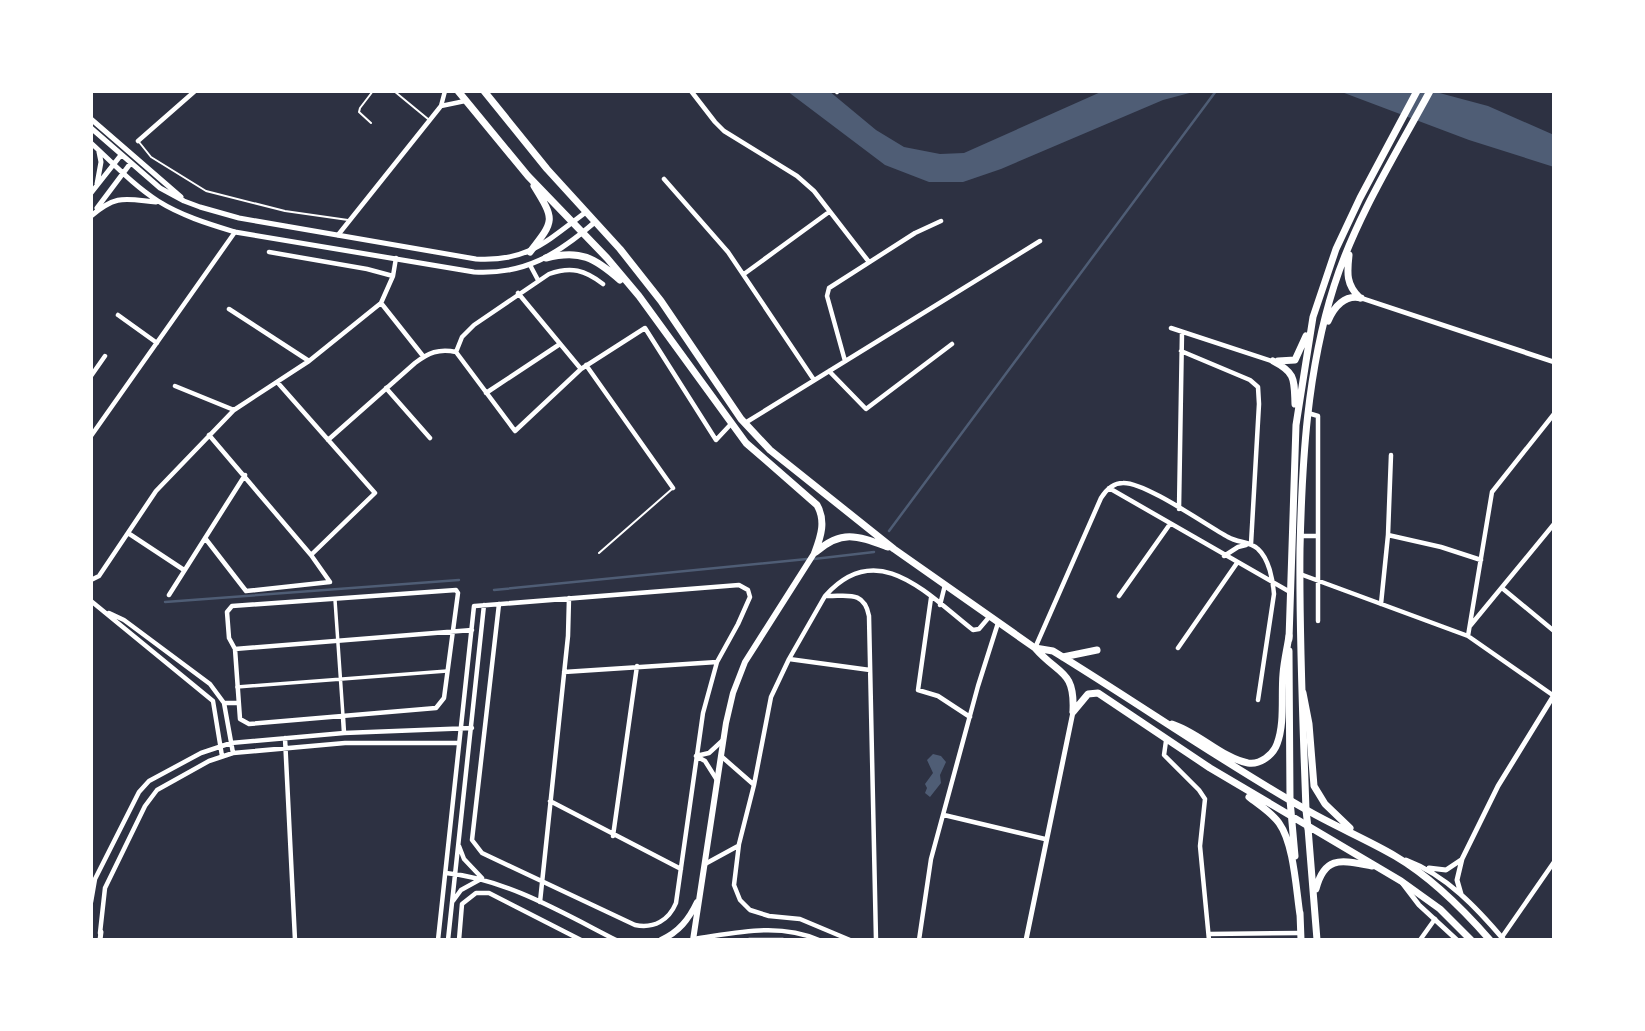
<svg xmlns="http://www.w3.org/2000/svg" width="1645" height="1031" font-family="'PT Sans Narrow',sans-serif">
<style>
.water{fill:#4f5d75}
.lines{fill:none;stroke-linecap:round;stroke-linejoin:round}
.stream{stroke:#4f5d75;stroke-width:2.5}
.service{stroke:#fff;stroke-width:2}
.pedestrian{stroke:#fff;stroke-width:3.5}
.minor{stroke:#fff;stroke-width:4.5}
.tertiary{stroke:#fff;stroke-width:5}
.secondary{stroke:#fff;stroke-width:6}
.primary{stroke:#fff;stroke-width:7}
.trunk{stroke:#fff;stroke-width:7}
</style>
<rect width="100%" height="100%" fill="#2d3142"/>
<!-- water -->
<path class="water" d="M787 91H829L876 130 904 147 940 154 964 153 1103 91H1197L1163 100 1001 169 963 182H929L885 165Z
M1339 91H1432L1488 106 1554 135V167L1469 140Z
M933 754 941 756 946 762 940 775 941 783 930 797 925 793 927 788 925 784 933 773 927 760Z"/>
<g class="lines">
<!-- stream -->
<path class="stream" d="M889 531 1216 91
M814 559 874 552
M494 590 807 559
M165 602 459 580"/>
<!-- service -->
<path class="service" d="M394 91 428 119
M371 123 359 112 360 108 373 91
M139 142 151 157 206 191 285 211 348 220
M599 553 672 489"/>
<!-- pedestrian -->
<path class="pedestrian" d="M335 600 343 716
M237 687 447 671"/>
<!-- minor -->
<path class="minor" d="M691 91 715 122 724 131 797 176 814 191 869 262
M837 92 838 91
M441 106 465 101
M138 141 195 91
M664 179 728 252 814 380
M338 235 441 106 445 91
M269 252 367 269 393 276
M530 265 538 280
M744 274 829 212
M518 293 581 369
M381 303 423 356
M229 309 309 361
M118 315 157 343
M1171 328 1272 361
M1181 351 1250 380 1258 387 1259 404 1251 544
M456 352 462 337 474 325 549 274C571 266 585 270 603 284
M845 361 827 296 829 288 915 233 941 221
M586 365 673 488
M829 371 866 409 952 344
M91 376 105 356
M278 383 375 493 311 555
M175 386 234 410
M386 388 430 438
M486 393 560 344
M1308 413 1318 416V621
M745 423 1040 241
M91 436 235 232
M328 440 415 363C428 353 439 348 456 352L515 431 581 369 645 328 716 440 731 424
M1109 488 1290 592
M1179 509 1182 332
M128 533 184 570
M1388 535 1441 547 1481 560
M1301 536H1317
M205 538 246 591 330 582 311 555 209 435
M1224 556 1238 547 1246 545
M1300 574 1468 636 1554 696
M91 580 99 576 156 491 234 410 309 361 381 303 393 276 396 258
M1502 588 1554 631
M456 590 458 593 444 698 436 708 249 724 240 719 235 649 229 638 227 612 232 606Z
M169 595 245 475
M826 595C878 537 928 595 973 630L979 629 990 616
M1119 596 1170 524
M931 598 918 690 938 696 970 717
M91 601 213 701 222 756
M1381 604 1388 535 1391 455
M940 605 945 585
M109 613 124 620 210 684 224 703 233 753
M1470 626 1554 524
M1468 636 1492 492 1554 414
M1035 648 1101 498C1106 490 1113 483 1123 483 1145 482 1206 525 1228 537 1238 543 1250 541 1258 549 1269 559 1273 580 1274 594L1258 700
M1178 648 1237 563
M235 649 472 630
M789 659 870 670
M564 672 717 662
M224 703H238
M343 717 344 733
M285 738 295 940
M1166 741 1164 755 1199 790 1205 799 1200 846 1209 940
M696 756 709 753 722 741
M696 756 705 761 717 780
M721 756 753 784
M550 801 681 869
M944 815 1045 839
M613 836 637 666
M459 846 464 859 482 878
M705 864 738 846
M446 873C506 879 563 913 616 940
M453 901 461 890 481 879
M91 902 95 879 139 792 149 781 201 753 231 743 344 733 472 728
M540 902 568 636 569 598
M100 933 105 888 145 806 157 790 209 761 233 753 345 743H459
M1209 934 1301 933
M1502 937 1554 862
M693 939C736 933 778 922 819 940
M438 940 474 606H475C563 599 651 592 739 585L748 590 750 597 738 624 717 662 703 713 676 903C669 920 654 929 635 925L482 853 472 840 499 604
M448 940 484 605
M459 940 462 904 476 893H489L581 940
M749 940H783
M850 940 800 919 769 916 750 910 740 900 734 885 739 844 754 785 771 697 789 659 825 596C845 597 864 589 869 616L876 940
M919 940 931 859 978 686 998 623
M1420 940 1435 919"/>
<!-- tertiary -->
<path class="tertiary" d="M91 119 181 197
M91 128 160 188 184 201 200 207 239 218 476 259C528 262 547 241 586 212
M91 143C113 163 133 185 158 201 182 216 209 224 235 232L474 272C525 275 558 254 595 222
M97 184 101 162 99 152
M91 193 121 155
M97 208 130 164
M91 216C117 194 125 199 156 202
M1361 298 1554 362
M1406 860C1446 875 1477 908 1504 940
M1429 868 1446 870 1461 860
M1403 884 1419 905 1457 940
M1461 894 1457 880 1462 859 1498 786 1554 695
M100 940 101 932
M1026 940 1073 712"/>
<!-- secondary -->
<path class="secondary" d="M661 940C679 932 689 919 697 902
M693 940 726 723 733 693 745 662 815 552"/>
<!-- primary -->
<path class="primary" d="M1349 255C1347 273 1346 285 1360 298
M1328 321C1334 307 1345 294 1361 298
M1273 361C1296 373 1294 379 1295 404
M1278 361 1295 360 1306 336
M1289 639 1296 425 1313 317 1336 249 1360 198 1417 91
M1289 651 1290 800
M1308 828 1306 810C1303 723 1299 636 1300 549 1302 461 1307 371 1334 286 1356 217 1396 154 1430 91"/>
<!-- trunk -->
<path class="trunk" d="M458 91 528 176 607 258 639 296 746 443 817 505C826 521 821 536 815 552
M484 91 547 169 620 249 661 301 741 419 770 450 894 549 1035 648 1053 651C1138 703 1219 760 1305 809 1334 826 1366 839 1395 856 1431 877 1462 908 1490 940
M530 252C555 220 555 220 534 186
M546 258C580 249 595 258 620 280
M816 552C842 529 858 536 888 547
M1035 648C1058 675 1075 669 1073 711
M1063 657 1097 650
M1303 693 1309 724 1314 786 1325 804 1350 828
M1073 712 1088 694 1098 693 1210 768 1401 881 1440 909 1471 940
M1172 724C1198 732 1222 758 1248 763 1260 765 1273 755 1277 744 1285 723 1281 696 1283 674 1284 661 1287 649 1289 636
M1249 797C1259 805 1271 812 1279 823 1294 844 1296 889 1300 915
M1290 800 1295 856
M1308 828 1317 940
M1316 889C1325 854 1343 861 1372 866
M1300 913 1301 940"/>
</g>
<!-- border -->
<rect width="1645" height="1031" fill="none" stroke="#ffffff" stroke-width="186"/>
</svg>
